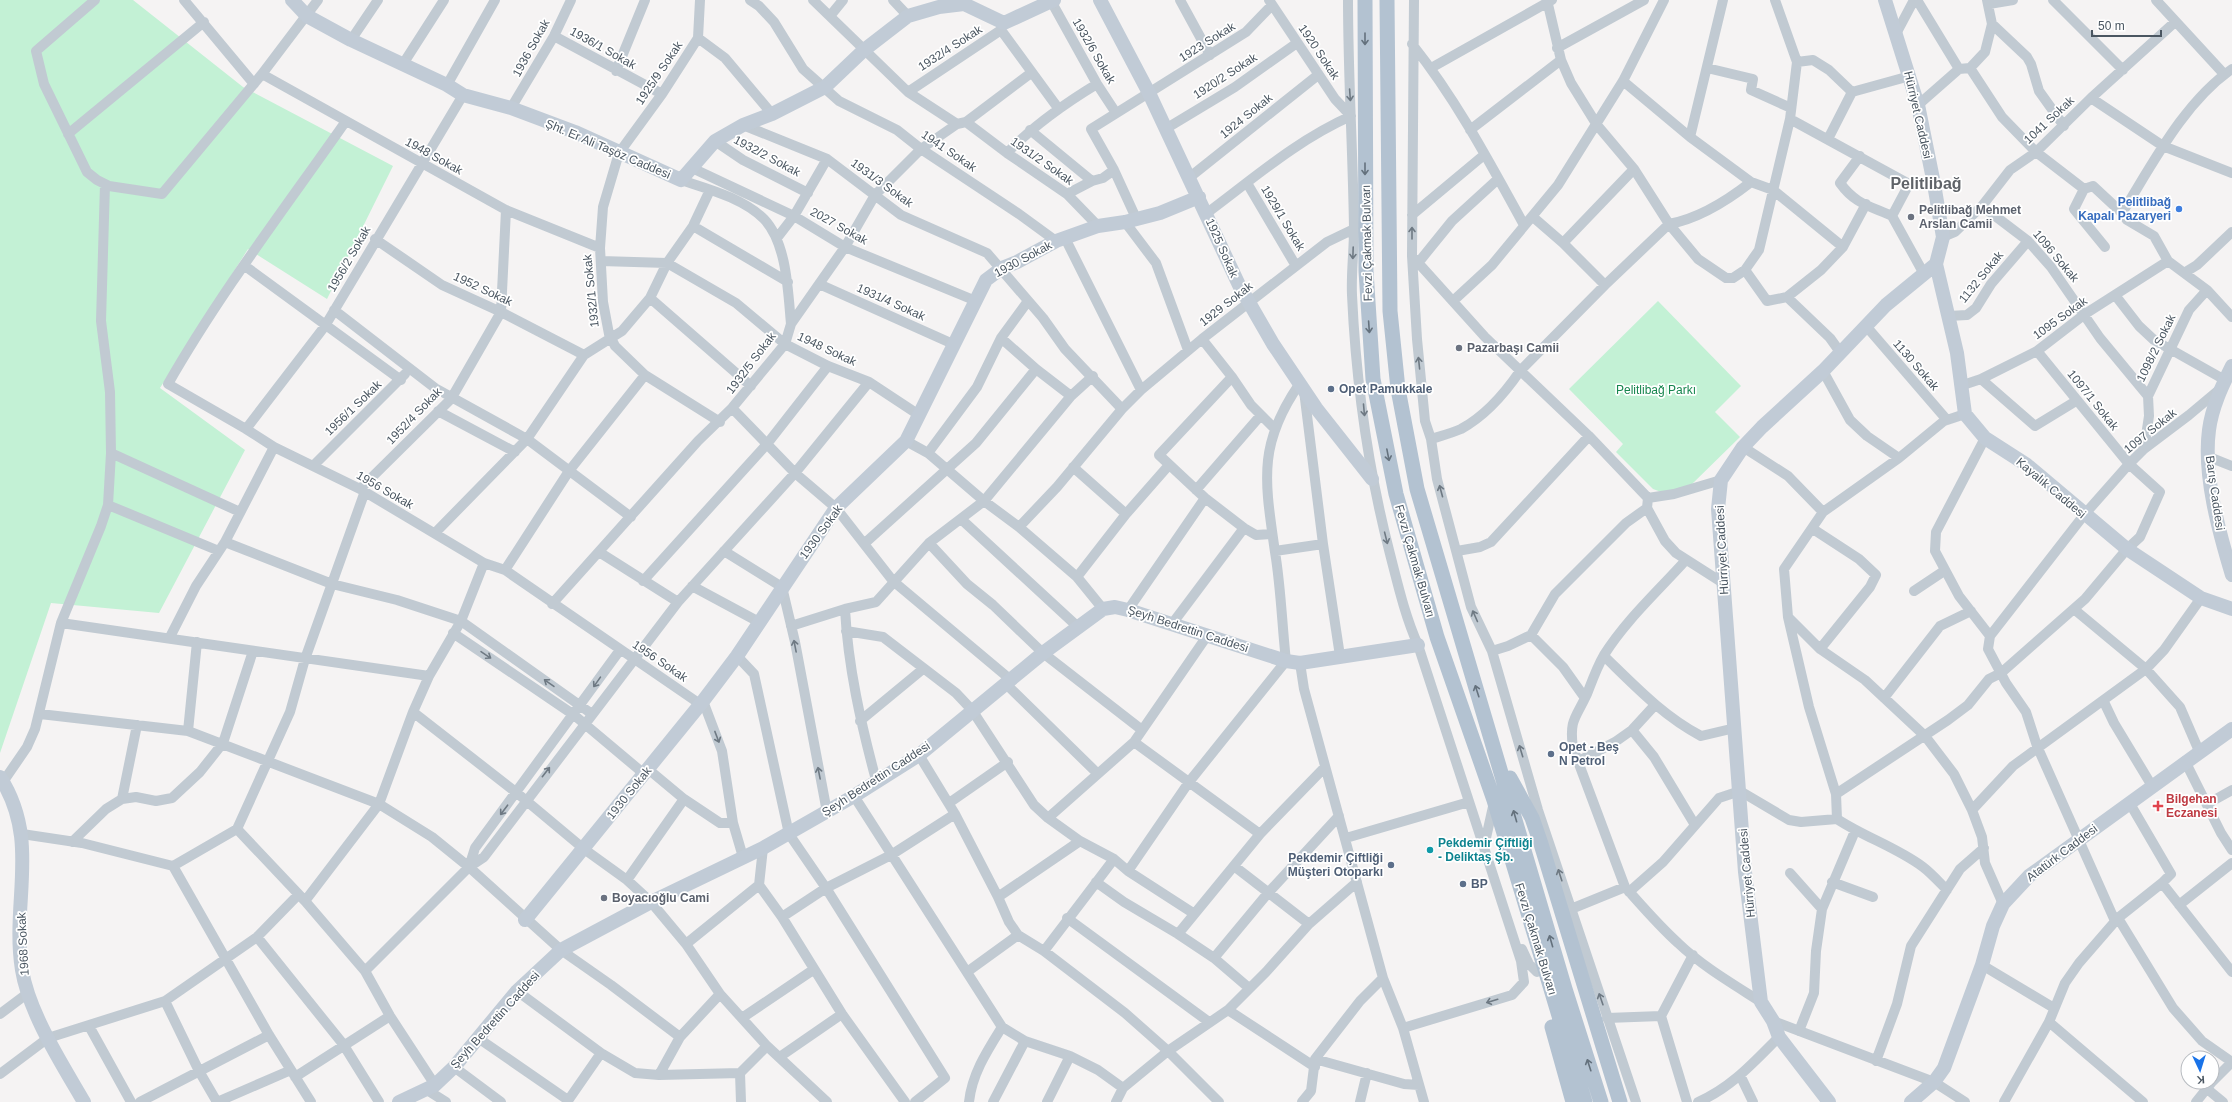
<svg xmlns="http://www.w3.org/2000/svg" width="2232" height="1102" font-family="Helvetica,sans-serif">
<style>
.green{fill:#c3f1d5}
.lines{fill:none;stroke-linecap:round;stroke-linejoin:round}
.street{stroke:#c1cad2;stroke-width:10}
.secondary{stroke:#c1cbd6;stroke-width:14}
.primary{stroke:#b3c2d1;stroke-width:15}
.oneway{stroke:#64717d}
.oneway2{stroke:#6e7983}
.shop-dot{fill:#3f7fe0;stroke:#fff;stroke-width:1.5}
.worship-dot{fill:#6b7280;stroke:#fff;stroke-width:1.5}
.service-dot{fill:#5c6f8a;stroke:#fff;stroke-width:1.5}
.health-dot{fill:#e0444e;stroke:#fff;stroke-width:1.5}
.culture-dot{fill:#0f9aa8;stroke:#fff;stroke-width:1.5}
.labels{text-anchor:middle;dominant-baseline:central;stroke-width:3.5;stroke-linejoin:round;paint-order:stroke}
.street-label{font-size:12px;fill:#4a5661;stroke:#fff}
.shop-label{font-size:12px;font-weight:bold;fill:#366cbe;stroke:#fff;text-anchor:end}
.worship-label{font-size:12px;font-weight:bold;fill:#5b616d;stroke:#fff;text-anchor:start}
.service-label{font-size:12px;font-weight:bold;fill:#4e5e75;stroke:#fff;text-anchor:start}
.park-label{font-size:12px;fill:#17864f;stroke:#fff}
.health-label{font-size:12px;font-weight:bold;fill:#be3a42;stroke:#fff;text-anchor:start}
.culture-label{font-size:12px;font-weight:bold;fill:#0d838f;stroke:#fff;text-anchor:start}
.district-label{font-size:16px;font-weight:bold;fill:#5f6368;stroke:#fff}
</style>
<rect width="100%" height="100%" fill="#f5f3f3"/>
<!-- green -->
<path class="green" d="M0 0H133L243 87 393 166 327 299 248 249 160 388 245 450 159 613 51 603 0 753Z
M1658 301 1741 386 1715 412 1740 437 1690 486 1664 493 1653 489 1616 452 1623 444 1569 389Z"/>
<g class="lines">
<!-- street -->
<path class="street" d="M95 0 36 51 44 84 87 172 97 180 109 186 162 194 262 74 318 0
M184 0 254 84
M700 0 698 38 662 94 619 153 603 207 600 248 603 302 609 334 615 346 645 375 720 422
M750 0 759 6 774 22 803 69 839 101 897 130 921 149 1019 214 1056 241
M813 0 908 92 957 124
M893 0 908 16
M1180 0 1210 55
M1348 0C1348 77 1353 153 1354 229 1354 251 1351 273 1352 295 1356 383 1368 469 1390 554 1398 585 1405 616 1418 645L1521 961 1524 982 1512 995 1403 1028
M1414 0 1412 256 1417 339 1425 421 1431 439 1437 479 1471 607 1492 651 1538 810 1636 1102
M1547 0 1561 60 1571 83 1597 125 1634 169 1669 224 1698 259 1726 278H1733L1745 270 1759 250 1790 119 1797 62 1775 0
M1917 0 1959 69
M2053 0 2123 70
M2156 0 2224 74
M1051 1 1097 84 1116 113
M1989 4 2013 0
M830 16 843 0
M1992 24 2027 57 2031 64 2039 91 2064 126
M1001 30 1058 108
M1897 32 1914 0
M554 36 662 94
M698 38 725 58 772 114
M351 40 378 0
M1412 44C1456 99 1490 163 1524 225
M1557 48 1644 0
M1797 62 1813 60 1829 70 1852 92 1828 139
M403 64 444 0
M1431 68 1552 0
M1707 68 1753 79 1751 90 1791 108
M1970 68 2002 117 2036 152 2084 189 2093 186 2122 213 2127 220 2154 236 2168 261 2207 290 2232 317
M616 71 645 0
M262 74 506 210 600 248
M1623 81 1690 137 1751 182 1773 190 1843 247
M447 85 495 0
M908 92 1001 30 1004 23
M1852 92 1910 76
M2091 98 2163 146 2232 173
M1918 105 1959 69 1970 68 1985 52 1992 24 1987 0
M511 108 554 36 571 0
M1790 119 1909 184H1934
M346 121C285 208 220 293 168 384L246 429 274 447 360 489 484 563 505 570 700 704
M966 122 1007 153 1067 194 1098 226
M743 125 827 159 901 215 987 253 1043 318 1065 349 1122 409
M1167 128 1235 87 1297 43
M1030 130 1092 181 1103 178 1114 170
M1470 130 1561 60
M68 134 204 22
M1690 137 1723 0
M715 141 743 160 808 193
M1007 153C1034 125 1064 104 1097 84
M1860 156 1840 183C1855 204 1870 206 1892 216L1909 184
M692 168 794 216 845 247 976 301
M1190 177 1318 75
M681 180C708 189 743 198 764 219 787 243 788 292 791 324
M1247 183 1296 266
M2084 189 2074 209 2105 247
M1067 194 1092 181
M1982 206 2028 241 2051 267 2100 338 2148 396
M1207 213C1254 178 1297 140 1351 116L1335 99 1269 0
M2122 213C2152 165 2184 102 2232 69
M1412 215 1484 155
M1892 216 1924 274
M1533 217 1563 243 1605 285
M1136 218 1114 170 1091 129 1246 32 1272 5
M1125 222 1156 263 1188 350
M693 226 788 282
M1943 237 1955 232 1982 206 2010 170 2036 152 2091 98 2175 22
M777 238 794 216 827 159
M1065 238 1141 390
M375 239 442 285 501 312 584 355
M1563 243 1634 169
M1412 256 1485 337 1589 436 1648 498
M601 261 667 263 736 303 785 344 828 366 869 382 919 415
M1418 263 1452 221 1498 179
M245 266 401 380
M1745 270 1767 301 1787 297 1821 270 1843 247 1866 204
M2184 273 2197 265 2232 232
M819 284 953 344
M2115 295 2139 326 2154 340 2225 380
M1787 297 1830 338 1840 352
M650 298 751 386
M1453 301 1492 265 1558 185 1623 81 1664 0
M334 310 435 388 527 439 631 517
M1949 316 1967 315 1976 308 1991 284 2028 241
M1866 326 1947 420
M1001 338 1036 369 1071 396
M1202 339 1232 377 1251 405 1274 428
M1823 371 1850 420 1867 436 1899 458
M1232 377 1159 455 1205 498 1244 528 1256 535 1271 534
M1981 379 2035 426 2076 401
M1963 385 1981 379 2037 351 2085 314 2168 261
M1304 391 1323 544 1340 656
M732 408 795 473 836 508 893 581 1011 680
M438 411 515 452
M246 429 325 326 463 95
M1985 438 1936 532 1935 551 1959 596 1990 636
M1431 439C1441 436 1452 433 1461 429 1485 416 1505 393 1520 371L1605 285 1669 224C1697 219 1728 200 1751 182
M906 441 928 453 984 501 1019 527 1077 577 1103 609
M1743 447 1788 476 1823 512
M2144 449 2149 416 2148 396 2189 310 2207 290
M111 453 240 512
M928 453 977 387 1001 338 1028 301
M2209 457 2232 466
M313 466 405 374
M1073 467 1126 514
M360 489 451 399 501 312 506 210
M1196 490 1261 415
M108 505 219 551
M1647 508 1665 541 1676 553 1723 583
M961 519 1078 627
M1019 527 1057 487 1122 409 1141 390 1202 339 1327 242 1354 229
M1813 529 1859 559 1876 575 1870 587 1820 649
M435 533 527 439 584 355 622 331 650 298 667 263 693 226 710 190
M225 542 332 584 397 600 461 621 592 714
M865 543 976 443 1036 369
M929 543 967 584 993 605 1043 653 1142 730
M724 551 782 587 795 642 827 812
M1275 551 1323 544
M1457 551 1480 547 1491 542 1589 436
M599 552 678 602
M1685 561C1658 591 1626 620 1604 655 1597 667 1592 681 1587 694 1576 718 1569 719 1573 748L1625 887C1642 906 1659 926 1678 943 1702 966 1733 984 1761 1002
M505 570 569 471 645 375
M1077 577 1126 514 1169 465
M643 581 767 444 828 366
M692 586 759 622
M1914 591 1944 571
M552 604 698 441 732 408 785 344 791 324 845 247 875 195 921 149 957 124 966 122 1031 73
M845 609C848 667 861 724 876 780
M1128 610 1205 498
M2075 610 2146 669 2180 707 2199 751
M1788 617 1820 649 1865 680 1925 736 1954 774 1972 810 1982 837 1985 863 2003 904
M61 623 101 526 108 505 111 453 110 392 101 321 105 184
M1172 624 1244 528
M791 626 845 609 876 602 929 543 984 501 1071 396 1093 376
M846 631 883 637 956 693 972 710 1034 805 1048 818 1080 841 1114 859 1128 871 1193 913
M453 633 574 715 643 773
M1531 635 1563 667 1585 698
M170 637 196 586 225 542 274 447
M1492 651 1508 646 1531 635 1555 594 1626 523 1647 508 1648 498 1674 494 1721 480
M737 656 754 674 789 834 826 888 945 1078 915 1102
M1604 656C1635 686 1663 716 1701 736L1735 728
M1300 663 1304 689 1383 978 1403 1028 1424 1102
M1006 684 1097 773
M1884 698 1940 626 1971 611
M703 701 722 751 733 823 743 857
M2104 702 2114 723 2152 786
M413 712 517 793 584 849 627 880 651 902 686 944 720 994 767 1046 827 1102
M40 714 188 731 379 804 432 837 469 867 561 950 611 985 680 1037
M860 721 923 669
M1632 730 1654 757 1695 825
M188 731 197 642
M1134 742 1260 834
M919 755 955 814 998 897 1009 922 1018 935 1044 951 1125 1013 1168 1051 1219 1102
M1579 761 1615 742 1632 730 1655 705
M2185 761 2221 833 2232 850
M648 769 684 799 720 823H733
M3 782 27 747 35 729 61 623 429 676
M1836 794 1948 720 1968 705 1989 679 2001 673 2085 599 2127 549 2140 537 2160 492 2129 464 2037 351
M854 796 1002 1027 1025 1041 1070 1056 1098 1070 1123 1088
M122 799 137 725
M2129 802 2171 874 2162 883
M949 803 1008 762
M2207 804 2232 790
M1972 810 2013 766 2146 669 2164 650 2201 598
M1048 818 1134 742 1207 636
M237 829 305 901 365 971 390 1016 435 1085
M22 834 82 843 173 866 269 1035 311 1102
M1346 838 1469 802
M72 842 106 809 122 799 136 797 156 801 172 798 200 772 223 743 253 651
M1484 847 1494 802
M763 848 759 885 782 917 842 1014 905 1102
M173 866 237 829 290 712 305 659 364 494
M1234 866 1309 924
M469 867 475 848 620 650
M1128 871 1189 782 1286 661C1282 625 1281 588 1275 552 1265 481 1257 445 1300 383
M1790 873 1822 909
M627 880 684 799
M1096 882 1124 902 1178 934
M1832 882 1873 897
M1947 890C1939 882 1931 873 1923 867 1896 847 1864 837 1837 819L1836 794 1809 707 1788 617 1784 569 1823 512 1899 458 1944 421 1965 414
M1629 892 1663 862 1719 798 1740 791 1789 820 1801 822 1837 819
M998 897 1080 841
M305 901 379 804 413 712 429 676 461 621 484 563
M2179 905 2232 863
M1571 909 1625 887
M782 917 826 888 891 855 955 814
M1067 918 1209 1022
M2118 918 2173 1008 2202 1041 2232 1062
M2115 921 2037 746 2026 712 2006 683 1988 649 1990 636 2084 515 2129 464 2144 449 2189 415 2220 389
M257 937 343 1044 379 1102
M686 944 759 885
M1522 949 1529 964 1537 972
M1044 951 1114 859
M1214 958 1268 893 1339 816
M1982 965 2054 1008
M365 971 469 867 484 857 678 602 795 473 869 382
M967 972 1018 935
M1249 988 1214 958 1178 934 1260 834 1325 767
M517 991 601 1053 635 1073 659 1075 740 1073 767 1046
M165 1001 199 1071 217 1102
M1228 1010 1315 1067
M0 1014 28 993
M742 1018 813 970
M1607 1018 1661 1016
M1773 1021 1934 1082 1965 1102
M2049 1022 2143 1102
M89 1026 131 1102
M1799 1031 1814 993 1816 951 1822 909 1855 831
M478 1038 568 1100
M781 1056 842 1014
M1315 1059 1404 1084 1419 1085
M1876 1061 1897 1004 1911 946 1960 869 1984 848
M454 1067 501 1102
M740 1073 741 1102
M0 1074 48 1038 165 1001 257 937 298 895
M659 1075 680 1037 720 994
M1740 1075 1753 1102
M295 1077 390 1016
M2212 1082 2232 1062
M2206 1088 2223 1102
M427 1090 446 1102
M140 1102 269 1035
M217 1102 291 1070
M567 1102 601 1053
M969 1102C972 1074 987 1051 1002 1027
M993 1102 1025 1041
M1047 1102 1070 1056
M1116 1102 1123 1088 1168 1051 1228 1010 1266 972 1309 924 1357 882
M1302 1102 1311 1091 1315 1059 1360 1001 1383 978
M1360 1102 1367 1073
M1687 1102 1661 1016 1693 955
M1698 1102C1731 1088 1754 1062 1779 1037
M2004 1102 2049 1022 2065 983 2079 963 2118 918 2162 883 2232 972
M2196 1102 2212 1082"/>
<!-- secondary -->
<path class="secondary" d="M292 0 307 16 351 40 447 85 463 95 511 108 575 132 681 180 715 141 743 125 772 114 825 87 864 50 908 16 939 7 964 4 1004 23 1054 0
M1100 0 1149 93 1239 285 1273 344 1316 408 1372 479
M1936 264 1957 353 1965 414 1985 438 2027 465 2127 549 2201 598 2232 609
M2232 366C2222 386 2212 407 2209 430 2203 475 2219 532 2232 575
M0 777C41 841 11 901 22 970 29 1013 62 1064 84 1102
M525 920 703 701 737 656 836 508 906 441 986 280 1002 268 1017 262 1056 241 1098 226 1125 222 1160 213 1199 197
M399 1102 435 1085 454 1067 517 991 561 950 651 902 763 848 854 796 919 755 1043 653 1103 609 1115 607 1128 610 1286 661 1300 663 1418 645
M1829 1102 1779 1037 1773 1021 1761 1002 1745 872 1718 509 1721 480 1743 447 1762 427 1823 371 1886 305 1936 264 1943 237 1934 184 1918 105 1885 0
M1911 1102 1934 1082 1944 1068 1982 965 1993 926 2003 904 2029 876 2232 729"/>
<!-- primary -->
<path class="primary" d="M1365 0 1366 271 1373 379 1396 494 1437 637 1494 800 1585 1102
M1387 0 1390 311 1398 389 1417 489 1565 989 1601 1102
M1510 778 1532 818 1541 844 1620 1102
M1552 1027 1573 1102"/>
</g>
<!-- one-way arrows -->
<defs><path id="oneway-shaft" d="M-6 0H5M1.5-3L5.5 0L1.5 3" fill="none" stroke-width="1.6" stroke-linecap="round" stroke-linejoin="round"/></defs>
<g class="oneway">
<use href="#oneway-shaft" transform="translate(1365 39) rotate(90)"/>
<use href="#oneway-shaft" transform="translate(1365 169) rotate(90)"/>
<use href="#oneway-shaft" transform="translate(1369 327) rotate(86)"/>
<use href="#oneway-shaft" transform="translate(1388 455) rotate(79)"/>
<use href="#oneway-shaft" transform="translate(1477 691) rotate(-108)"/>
<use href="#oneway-shaft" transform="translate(1515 816) rotate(-106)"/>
<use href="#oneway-shaft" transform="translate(1551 941) rotate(-106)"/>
<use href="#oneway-shaft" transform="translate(1589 1065) rotate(-108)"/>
</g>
<g class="oneway2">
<use href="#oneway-shaft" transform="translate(1350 95) rotate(86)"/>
<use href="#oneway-shaft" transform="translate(1412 233) rotate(-90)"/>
<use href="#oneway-shaft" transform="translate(1353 253) rotate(92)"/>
<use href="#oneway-shaft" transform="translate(1419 363) rotate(-96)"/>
<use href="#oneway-shaft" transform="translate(1364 410) rotate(85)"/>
<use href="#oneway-shaft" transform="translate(1441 491) rotate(-105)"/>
<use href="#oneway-shaft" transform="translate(1386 538) rotate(76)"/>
<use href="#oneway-shaft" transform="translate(1475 616) rotate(-114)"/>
<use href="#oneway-shaft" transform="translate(795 646) rotate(-101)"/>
<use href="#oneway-shaft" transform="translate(486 655) rotate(34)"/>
<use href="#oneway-shaft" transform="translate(597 682) rotate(125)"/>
<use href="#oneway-shaft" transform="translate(549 683) rotate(-145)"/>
<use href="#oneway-shaft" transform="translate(717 737) rotate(69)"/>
<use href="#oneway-shaft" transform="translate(1521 751) rotate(-107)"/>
<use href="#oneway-shaft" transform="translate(546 772) rotate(-52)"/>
<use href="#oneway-shaft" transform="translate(819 773) rotate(-101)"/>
<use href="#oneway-shaft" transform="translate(504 810) rotate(127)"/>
<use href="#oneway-shaft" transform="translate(1560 875) rotate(-108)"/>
<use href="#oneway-shaft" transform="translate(1601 999) rotate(-109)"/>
<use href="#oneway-shaft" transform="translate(1492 1001) rotate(163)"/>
</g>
<!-- markers -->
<circle class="shop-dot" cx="2179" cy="209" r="4"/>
<g class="worship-dot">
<circle cx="1911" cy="217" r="4"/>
<circle cx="1459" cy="348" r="4"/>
<circle cx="604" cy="898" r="4"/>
</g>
<g class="service-dot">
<circle cx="1331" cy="389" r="4"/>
<circle cx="1551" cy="754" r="4"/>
<circle cx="1391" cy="865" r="4"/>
<circle cx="1463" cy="884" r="4"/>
</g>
<path class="health-dot" d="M2156 800h4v4h4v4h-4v4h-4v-4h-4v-4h4z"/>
<circle class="culture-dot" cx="1430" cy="850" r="4"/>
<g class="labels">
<!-- street labels -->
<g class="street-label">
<text transform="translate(1207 42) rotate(-32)">1923 Sokak</text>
<text transform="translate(531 48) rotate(-61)">1936 Sokak</text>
<text transform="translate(603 48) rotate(29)">1936/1 Sokak</text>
<text transform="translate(950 48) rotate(-33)">1932/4 Sokak</text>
<text transform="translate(1094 51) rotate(60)">1932/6 Sokak</text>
<text transform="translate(1319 52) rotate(56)">1920 Sokak</text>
<text transform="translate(659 73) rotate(-56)">1925/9 Sokak</text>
<text transform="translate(1225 76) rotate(-33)">1920/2 Sokak</text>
<text transform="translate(1918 115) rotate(77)">Hürriyet Caddesi</text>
<text transform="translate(1246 116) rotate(-39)">1924 Sokak</text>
<text transform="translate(2049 120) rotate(-43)">1041 Sokak</text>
<text transform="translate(608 149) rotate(23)">Şht. Er Ali Taşöz Caddesi</text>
<text transform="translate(949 151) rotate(34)">1941 Sokak</text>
<text transform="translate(434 156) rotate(29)">1948 Sokak</text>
<text transform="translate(767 156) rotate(28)">1932/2 Sokak</text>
<text transform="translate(1042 161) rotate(35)">1931/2 Sokak</text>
<text transform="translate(882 183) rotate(36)">1931/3 Sokak</text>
<text transform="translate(1283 218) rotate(59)">1929/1 Sokak</text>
<text transform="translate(839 226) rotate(29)">2027 Sokak</text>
<text transform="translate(1367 243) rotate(-91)">Fevzi Çakmak Bulvarı</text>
<text transform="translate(1222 248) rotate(66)">1925 Sokak</text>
<text transform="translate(2056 256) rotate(50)">1096 Sokak</text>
<text transform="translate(349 259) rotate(-60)">1956/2 Sokak</text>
<text transform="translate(1023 259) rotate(-28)">1930 Sokak</text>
<text transform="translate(1981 277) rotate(-51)">1132 Sokak</text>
<text transform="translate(483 289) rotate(25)">1952 Sokak</text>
<text transform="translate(591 291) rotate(-96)">1932/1 Sokak</text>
<text transform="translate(891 302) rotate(24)">1931/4 Sokak</text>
<text transform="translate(1226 304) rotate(-38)">1929 Sokak</text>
<text transform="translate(2060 318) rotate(-36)">1095 Sokak</text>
<text transform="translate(2156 348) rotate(-64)">1098/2 Sokak</text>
<text transform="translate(827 349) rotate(25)">1948 Sokak</text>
<text transform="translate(751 363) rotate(-53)">1932/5 Sokak</text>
<text transform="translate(1916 365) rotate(49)">1130 Sokak</text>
<text transform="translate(2093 400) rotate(51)">1097/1 Sokak</text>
<text transform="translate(353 408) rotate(-44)">1956/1 Sokak</text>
<text transform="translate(414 416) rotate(-46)">1952/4 Sokak</text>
<text transform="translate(2150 431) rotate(-39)">1097 Sokak</text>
<text transform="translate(2051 488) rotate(40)">Kayalık Caddesi</text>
<text transform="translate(385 490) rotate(30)">1956 Sokak</text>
<text transform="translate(2215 493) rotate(82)">Barış Caddesi</text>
<text transform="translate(821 532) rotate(-54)">1930 Sokak</text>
<text transform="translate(1722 550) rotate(-93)">Hürriyet Caddesi</text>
<text transform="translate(1415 561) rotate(74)">Fevzi Çakmak Bulvarı</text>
<text transform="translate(1188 629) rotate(18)">Şeyh Bedrettin Caddesi</text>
<text transform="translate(660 661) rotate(34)">1956 Sokak</text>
<text transform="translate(876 779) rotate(-33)">Şeyh Bedrettin Caddesi</text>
<text transform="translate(629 793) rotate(-51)">1930 Sokak</text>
<text transform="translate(2062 853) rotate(-37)">Atatürk Caddesi</text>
<text transform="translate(1747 873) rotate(-95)">Hürriyet Caddesi</text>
<text transform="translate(1536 939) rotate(73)">Fevzi Çakmak Bulvarı</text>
<text transform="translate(23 944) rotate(-93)">1968 Sokak</text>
<text transform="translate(495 1020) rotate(-48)">Şeyh Bedrettin Caddesi</text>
</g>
<!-- shop labels -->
<g class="shop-label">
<text x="2171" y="202">Pelitlibağ<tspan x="2171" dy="14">Kapalı Pazaryeri</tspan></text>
</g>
<!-- worship labels -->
<g class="worship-label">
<text x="1919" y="210">Pelitlibağ Mehmet<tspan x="1919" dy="14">Arslan Camii</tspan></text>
<text x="1467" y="348">Pazarbaşı Camii</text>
<text x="612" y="898">Boyacıoğlu Cami</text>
</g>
<!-- service labels -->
<g class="service-label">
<text x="1339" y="389">Opet Pamukkale</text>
<text x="1559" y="747">Opet - Beş<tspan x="1559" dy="14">N Petrol</tspan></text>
<text x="1383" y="858" text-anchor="end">Pekdemir Çiftliği<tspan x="1383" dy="14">Müşteri Otoparkı</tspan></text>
<text x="1471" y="884">BP</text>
</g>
<!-- park labels -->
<g class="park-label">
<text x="1656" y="390">Pelitlibağ Parkı</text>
</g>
<!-- health labels -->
<g class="health-label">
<text x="2166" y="799">Bilgehan<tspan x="2166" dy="14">Eczanesi</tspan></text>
</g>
<!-- culture labels -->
<g class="culture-label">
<text x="1438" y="843">Pekdemir Çiftliği<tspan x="1438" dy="14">- Deliktaş Şb.</tspan></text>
</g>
<!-- district labels -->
<g class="district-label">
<text x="1926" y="183">Pelitlibağ</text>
</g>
</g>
<!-- north arrow -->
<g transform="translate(2200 1070) rotate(176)"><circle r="19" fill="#ffffff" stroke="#b7bbc0"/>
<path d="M0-3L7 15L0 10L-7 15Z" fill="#1a73e8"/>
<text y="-6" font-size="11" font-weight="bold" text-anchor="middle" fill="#4a5661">K</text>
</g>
<!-- scale -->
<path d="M2092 30v6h69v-6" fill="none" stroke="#4a5661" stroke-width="2"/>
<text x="2098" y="30" font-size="12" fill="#4a5661" stroke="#ffffff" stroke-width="3" paint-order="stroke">50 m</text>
</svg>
